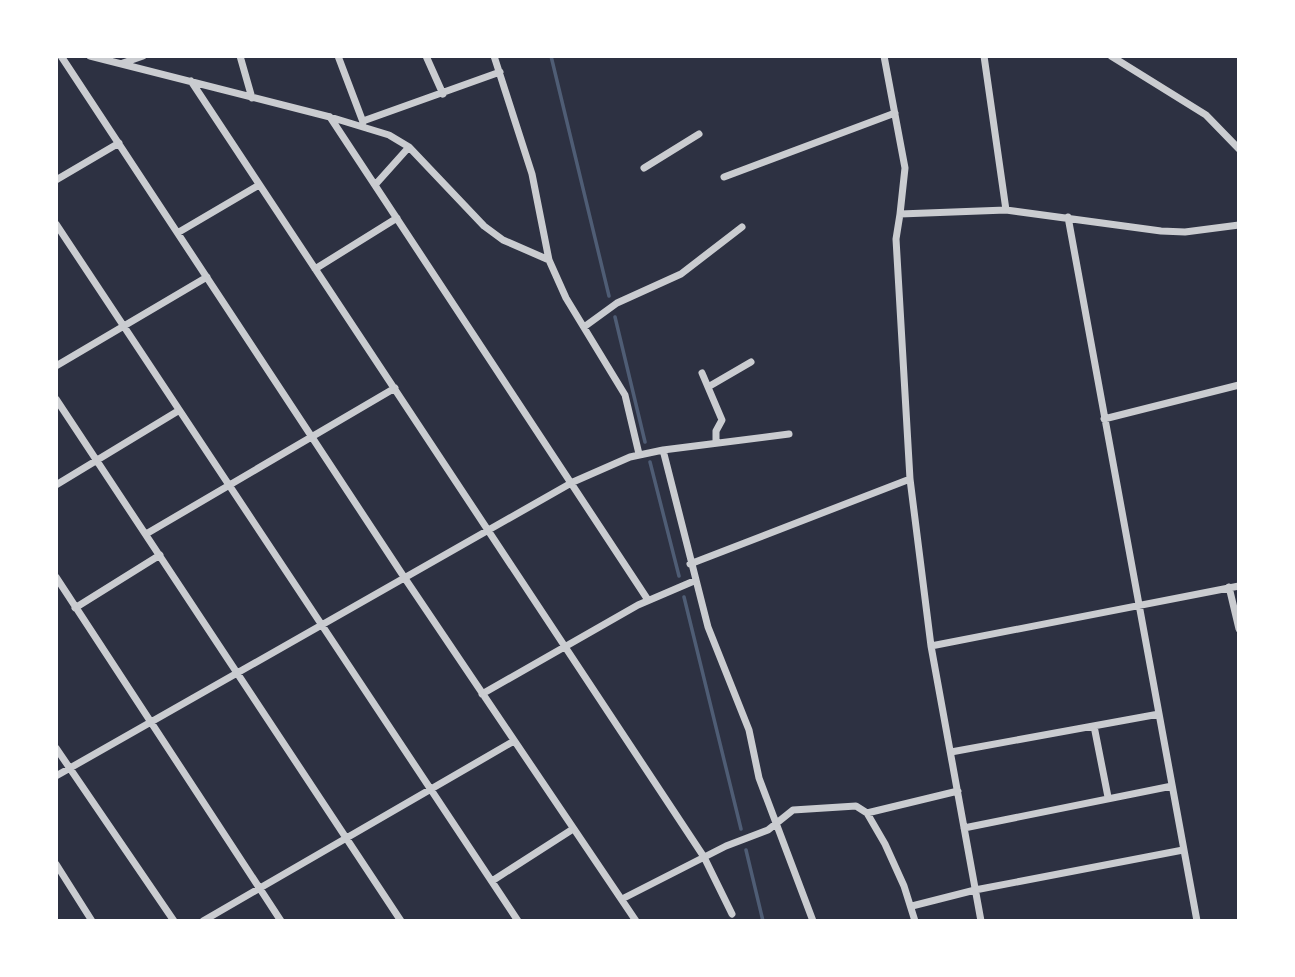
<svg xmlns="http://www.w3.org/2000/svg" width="1295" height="977" font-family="Overpass,sans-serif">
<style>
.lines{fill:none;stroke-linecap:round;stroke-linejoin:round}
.stream{stroke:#4f5d75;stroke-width:3.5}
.minor{stroke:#caccd0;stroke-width:7}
</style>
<rect width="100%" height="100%" fill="#2d3142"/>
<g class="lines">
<!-- stream -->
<path class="stream" d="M551 56 609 296
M615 317 645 442
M650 462 679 576
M684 597 741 829
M746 850 763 921"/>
<!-- minor -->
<path class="minor" d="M61 56 404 577 636 921
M90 56 330 117 389 135 409 147 484 226 503 240 549 260
M240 56 252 98
M338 56 363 122
M426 56 443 94
M494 56 532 174 549 260 566 298 625 395 639 454
M884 56 905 168 900 214
M984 56 1006 210
M1111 56 1206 115 1239 149
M123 63 143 56
M191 81 704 857 732 914
M330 117 648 600
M363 121 500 72
M644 168 699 134
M724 177 895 113
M56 180 119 143
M375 185 409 147
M1068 217 1197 921
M56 224 518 921
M179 232 259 185
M315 269 397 218
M584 327 617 303 681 274 742 227
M56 366 207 277
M702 373 722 420 716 431V441
M708 387 751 362
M56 399 401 921
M1104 419 1239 385
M789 434 663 450 708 627 749 730 759 778 813 921
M56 485 178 411
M146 534 395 388
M690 564 910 479
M56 577 281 921
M1229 587 1239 629
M75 608 160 555
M931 646 1239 586
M482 694 638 605 694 581
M1094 726 1108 797
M56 748 174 921
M951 752 1159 714
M56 776 573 482 630 457 663 450
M867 813 958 791
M964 828 1172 786
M56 864 92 921
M492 881 573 829
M622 899 726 846 768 830 793 810 856 806 867 813 885 844 904 886 915 921
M912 906 975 890 1183 850
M203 921 514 741
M981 921 931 646 910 479 896 239 900 214 1006 210 1161 231 1185 232 1239 225"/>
</g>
<!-- border -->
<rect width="1295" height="977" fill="none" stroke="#ffffff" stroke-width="116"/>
</svg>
